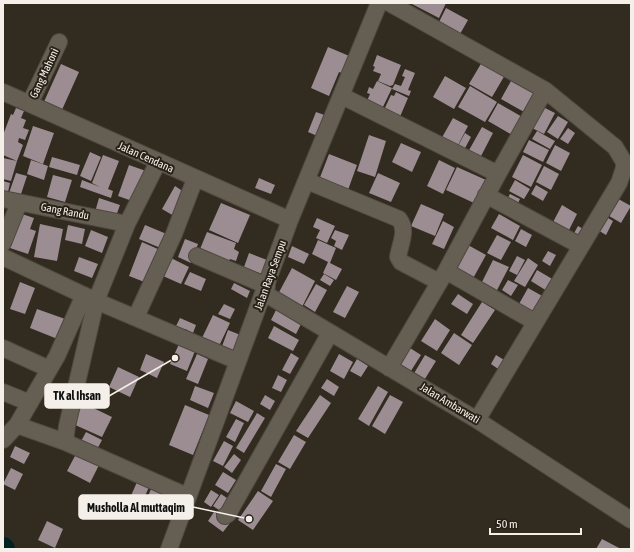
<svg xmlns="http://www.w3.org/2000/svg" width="634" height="552" font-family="'Asap Condensed',sans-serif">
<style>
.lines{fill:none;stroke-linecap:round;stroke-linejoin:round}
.river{stroke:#002022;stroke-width:22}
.building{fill:#9c8d93}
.minor-casing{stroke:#4e4940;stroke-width:18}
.minor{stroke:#655e52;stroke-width:16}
.labels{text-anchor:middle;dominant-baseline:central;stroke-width:4;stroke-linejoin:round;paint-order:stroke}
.street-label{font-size:11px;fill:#f4f0e9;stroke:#282117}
.leader{fill:none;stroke:#f4f0e9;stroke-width:1.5}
.callout-dot{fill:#f4f0e9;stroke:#282117;stroke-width:1.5}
.callout{fill:#f4f0e9;stroke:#f4f0e9;stroke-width:1.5}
.callout-label{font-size:12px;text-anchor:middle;font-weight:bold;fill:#111}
</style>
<rect width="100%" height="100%" fill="#322b20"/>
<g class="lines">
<!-- river -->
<path class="river" d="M3 548 4 549"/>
</g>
<!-- building -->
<path class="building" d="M412 3H446L439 18 412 4Z
M446 8 468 20 460 34 439 22Z
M328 47 354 58 347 75 339 72 329 96 311 88Z
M377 55 401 65 393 85 390 86 378 81 381 74 373 71 375 67 373 66Z
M482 62 505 75 492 97 469 84Z
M61 64 79 72 61 112 43 104Z
M405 69 415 73 408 90 411 91 409 96 392 89 395 84 401 86 405 77 402 76Z
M445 76 466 88 454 109 433 97Z
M377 81 392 88 381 111 366 103 370 94 367 93 369 87 373 89Z
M511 81 536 95 526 113 501 99Z
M470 86 497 102 485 122 458 107Z
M396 92 408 98 399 119 383 112 391 95 394 96Z
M498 103 524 118 514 136 488 121Z
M543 107 555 113 544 134 532 128Z
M16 108 24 111 21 118 26 120 23 128 29 130 25 140 19 138 18 142 23 145 17 161 3 155V135L11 114 13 115Z
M316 112 330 117 322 138 308 132Z
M558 116 568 122 558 139 547 132Z
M453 118 468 126 456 149 440 141Z
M33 126 54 133 43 164 23 156Z
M482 127 493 133 480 158 468 152Z
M568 128 575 133 568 144 560 139Z
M537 131 555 141 550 149 532 139Z
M465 133 471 137 464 150 458 146Z
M369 135 386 141 375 177 357 171Z
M529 140 549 150 543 162 523 152Z
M401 143 421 152 412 172 392 162Z
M555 145 570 153 561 171 546 163Z
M90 152 101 157 91 181 80 176Z
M329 154 357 165 348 190 319 180Z
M103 155 119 161 108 189 113 191 111 198 80 187 82 180 100 187 92 183Z
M523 155 542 165 531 187 512 177Z
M52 157 80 165 77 175 49 167Z
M3 158 17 161 11 181 3 179Z
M31 160 48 166 44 180 27 174Z
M439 160 455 168 443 194 427 186Z
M129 165 146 171 135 202 118 196Z
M544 166 559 174 551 190 536 182Z
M457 167 486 180 474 203 446 190Z
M16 173 27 176 20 197 9 193Z
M378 173 400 183 391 202 369 193Z
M53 175 72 180 65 202 47 197Z
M259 178 275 185 271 194 255 188Z
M515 180 530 189 524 199 509 191Z
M3 181 10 183 8 192 3 191Z
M536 185 548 192 543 201 531 194Z
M175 186 187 194 174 216 162 209Z
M510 194 520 199 515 209 505 203Z
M613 196 631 206 621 223 604 213Z
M99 198 120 205 115 219 95 212Z
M221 203 250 215 238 243 209 230Z
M421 204 444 214 435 236 411 226Z
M562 205 577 214 567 234 551 226Z
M19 213 34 218 30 229 36 231 28 254 7 247Z
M499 214 520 226 513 240 491 228Z
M603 215 613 221 606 235 596 229Z
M317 218 335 226 327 243 316 238 320 230 313 227Z
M443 221 454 227 444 249 432 244Z
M40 224 63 229 57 261 34 257Z
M68 225 85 229 82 244 65 240Z
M145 225 169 235 163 249 139 239Z
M578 226 585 230 580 239 573 235Z
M521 229 532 235 526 247 515 241Z
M91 230 108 237 102 253 85 246Z
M335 230 349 235 342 250 334 246 336 241 331 238Z
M207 232 236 243 234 249 239 252 236 261 230 259 227 265 198 254Z
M497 235 511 242 501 260 487 253Z
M185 239 198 244 191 263 178 257Z
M318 240 336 248 330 263 342 269 336 280 323 273 328 262 312 254Z
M142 242 160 250 147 283 129 276Z
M468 245 486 255 471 282 453 272Z
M292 246 309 254 304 264 288 257Z
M548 251 556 255 550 266 542 261Z
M249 253 267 260 262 274 244 267Z
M517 256 525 260 517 275 509 271Z
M79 257 98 264 92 278 74 271Z
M171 258 189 267 181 284 163 276Z
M528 258 538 265 525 287 514 281Z
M493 260 509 267 496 292 481 284Z
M292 268 315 281 301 309 277 296Z
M537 270 554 280 547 291 531 281Z
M190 272 206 279 201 291 184 284Z
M324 274 334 280 330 286 320 280Z
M508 280 518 285 511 296 502 290Z
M20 282 35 288 25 314 10 309Z
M234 283 250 291 247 298 231 289Z
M316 284 327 290 315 312 304 305Z
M347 286 359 292 345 318 333 312Z
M528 288 544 297 535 313 519 304Z
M458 294 473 304 467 314 451 304Z
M482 302 495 310 473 343 461 335Z
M224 304 235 309 230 319 218 314Z
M277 308 302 322 296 334 271 320Z
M37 309 68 320 60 340 30 328Z
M213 315 230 323 219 346 202 338Z
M180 318 196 325 193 333 185 329 183 334 174 330Z
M435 319 450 330 437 351 421 341Z
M274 326 299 340 293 351 268 338Z
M228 330 243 336 236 355 221 349Z
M454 333 472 345 459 365 441 353Z
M179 344 195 351 187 371 170 364Z
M410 348 421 355 409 374 398 367Z
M291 353 299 358 290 374 282 370Z
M146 354 164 362 157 378 140 370Z
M197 354 208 359 198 384 186 379Z
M339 354 353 362 344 379 330 371Z
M425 355 436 361 423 382 413 375Z
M496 355 509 363 504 373 491 364Z
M357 359 368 366 361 377 350 371Z
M118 367 139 377 130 397 109 387Z
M278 375 287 380 281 392 272 388Z
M327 379 339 387 334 396 321 388Z
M195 386 214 393 208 408 190 400Z
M378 386 388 392 369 426 358 419Z
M265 395 275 401 270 410 260 404Z
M320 395 331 403 308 438 296 431Z
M390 395 403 402 385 434 372 426Z
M236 401 254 411 248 422 230 413Z
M83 403 112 417 102 437 73 424Z
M185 405 209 415 193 455 169 445Z
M257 413 265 418 244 453 236 448Z
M236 419 244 423 235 442 226 437Z
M86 432 102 440 94 455 78 447Z
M294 435 306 442 290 469 278 462Z
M224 441 233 446 223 466 213 461Z
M15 446 30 453 24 464 10 457Z
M76 454 99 465 90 483 67 471Z
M234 454 241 460 232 473 224 467Z
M276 464 286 469 271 497 261 491Z
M11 468 23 474 15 490 3 484Z
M223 472 236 480 228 493 215 485Z
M137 482 149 487 142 503 130 498Z
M151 489 174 500 167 516 144 506Z
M211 490 219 495 211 507 204 502Z
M258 491 273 501 253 530 238 520Z
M221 494 230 500 222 512 213 506Z
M214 512 230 523 223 532 208 521Z
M47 521 63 529 55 548 38 540Z
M602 539 621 549H596Z"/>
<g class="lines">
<defs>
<path id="minor" d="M389 3 545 90 615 147 624 162V168L619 183 477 420
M3 92 290 220
M342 96 498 174
M30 103 59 42
M307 181 399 219C408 230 400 244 398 257L401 262 439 282
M486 195 581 246
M3 199 127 224
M3 243 19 203
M197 256 267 286
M3 257 96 301 237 361
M446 271 535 322
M264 293 477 420 631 520
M136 317 174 234 195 179
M3 348 49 369
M389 368 446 271 498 174 545 90
M3 392 30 403
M17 425 65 442 187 496
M3 440 17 425 57 356 84 295
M65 442 67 426 96 301 127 224 158 162
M225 516 228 514 330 333
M169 549 290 220 379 3"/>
</defs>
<!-- minor casing -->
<use href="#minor" class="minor-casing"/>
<!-- minor -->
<use href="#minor" class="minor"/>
</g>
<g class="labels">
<!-- street labels -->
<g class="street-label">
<text transform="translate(44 73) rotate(-65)">Gang Mahoni</text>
<text transform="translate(146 157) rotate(24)">Jalan Cendana</text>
<text transform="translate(65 211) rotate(11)">Gang Randu</text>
<text transform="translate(270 275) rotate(-70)">Jalan Raya Sempu</text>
<text transform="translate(450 403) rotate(31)">Jalan Ambarwati</text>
</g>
</g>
<!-- callouts -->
<path class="leader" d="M175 358L109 396M249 519L193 507"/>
<g class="callout-dot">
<circle cx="175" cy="358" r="4"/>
<circle cx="249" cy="519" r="4"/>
</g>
<g class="callout">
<rect x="45" y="384" width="64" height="24" rx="4"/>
<rect x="79" y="495" width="114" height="24" rx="4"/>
</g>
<g class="callout-label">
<text x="77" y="400">TK al Ihsan</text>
<text x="136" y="512">Musholla Al muttaqim</text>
</g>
<!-- border -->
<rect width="634" height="552" fill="none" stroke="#f4f0e9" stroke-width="8"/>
<!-- scale -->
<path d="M490 528v6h91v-6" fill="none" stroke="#f4f0e9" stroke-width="2"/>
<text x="496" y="528" font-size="12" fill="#f4f0e9" stroke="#282117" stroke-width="3" paint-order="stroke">50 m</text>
</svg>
